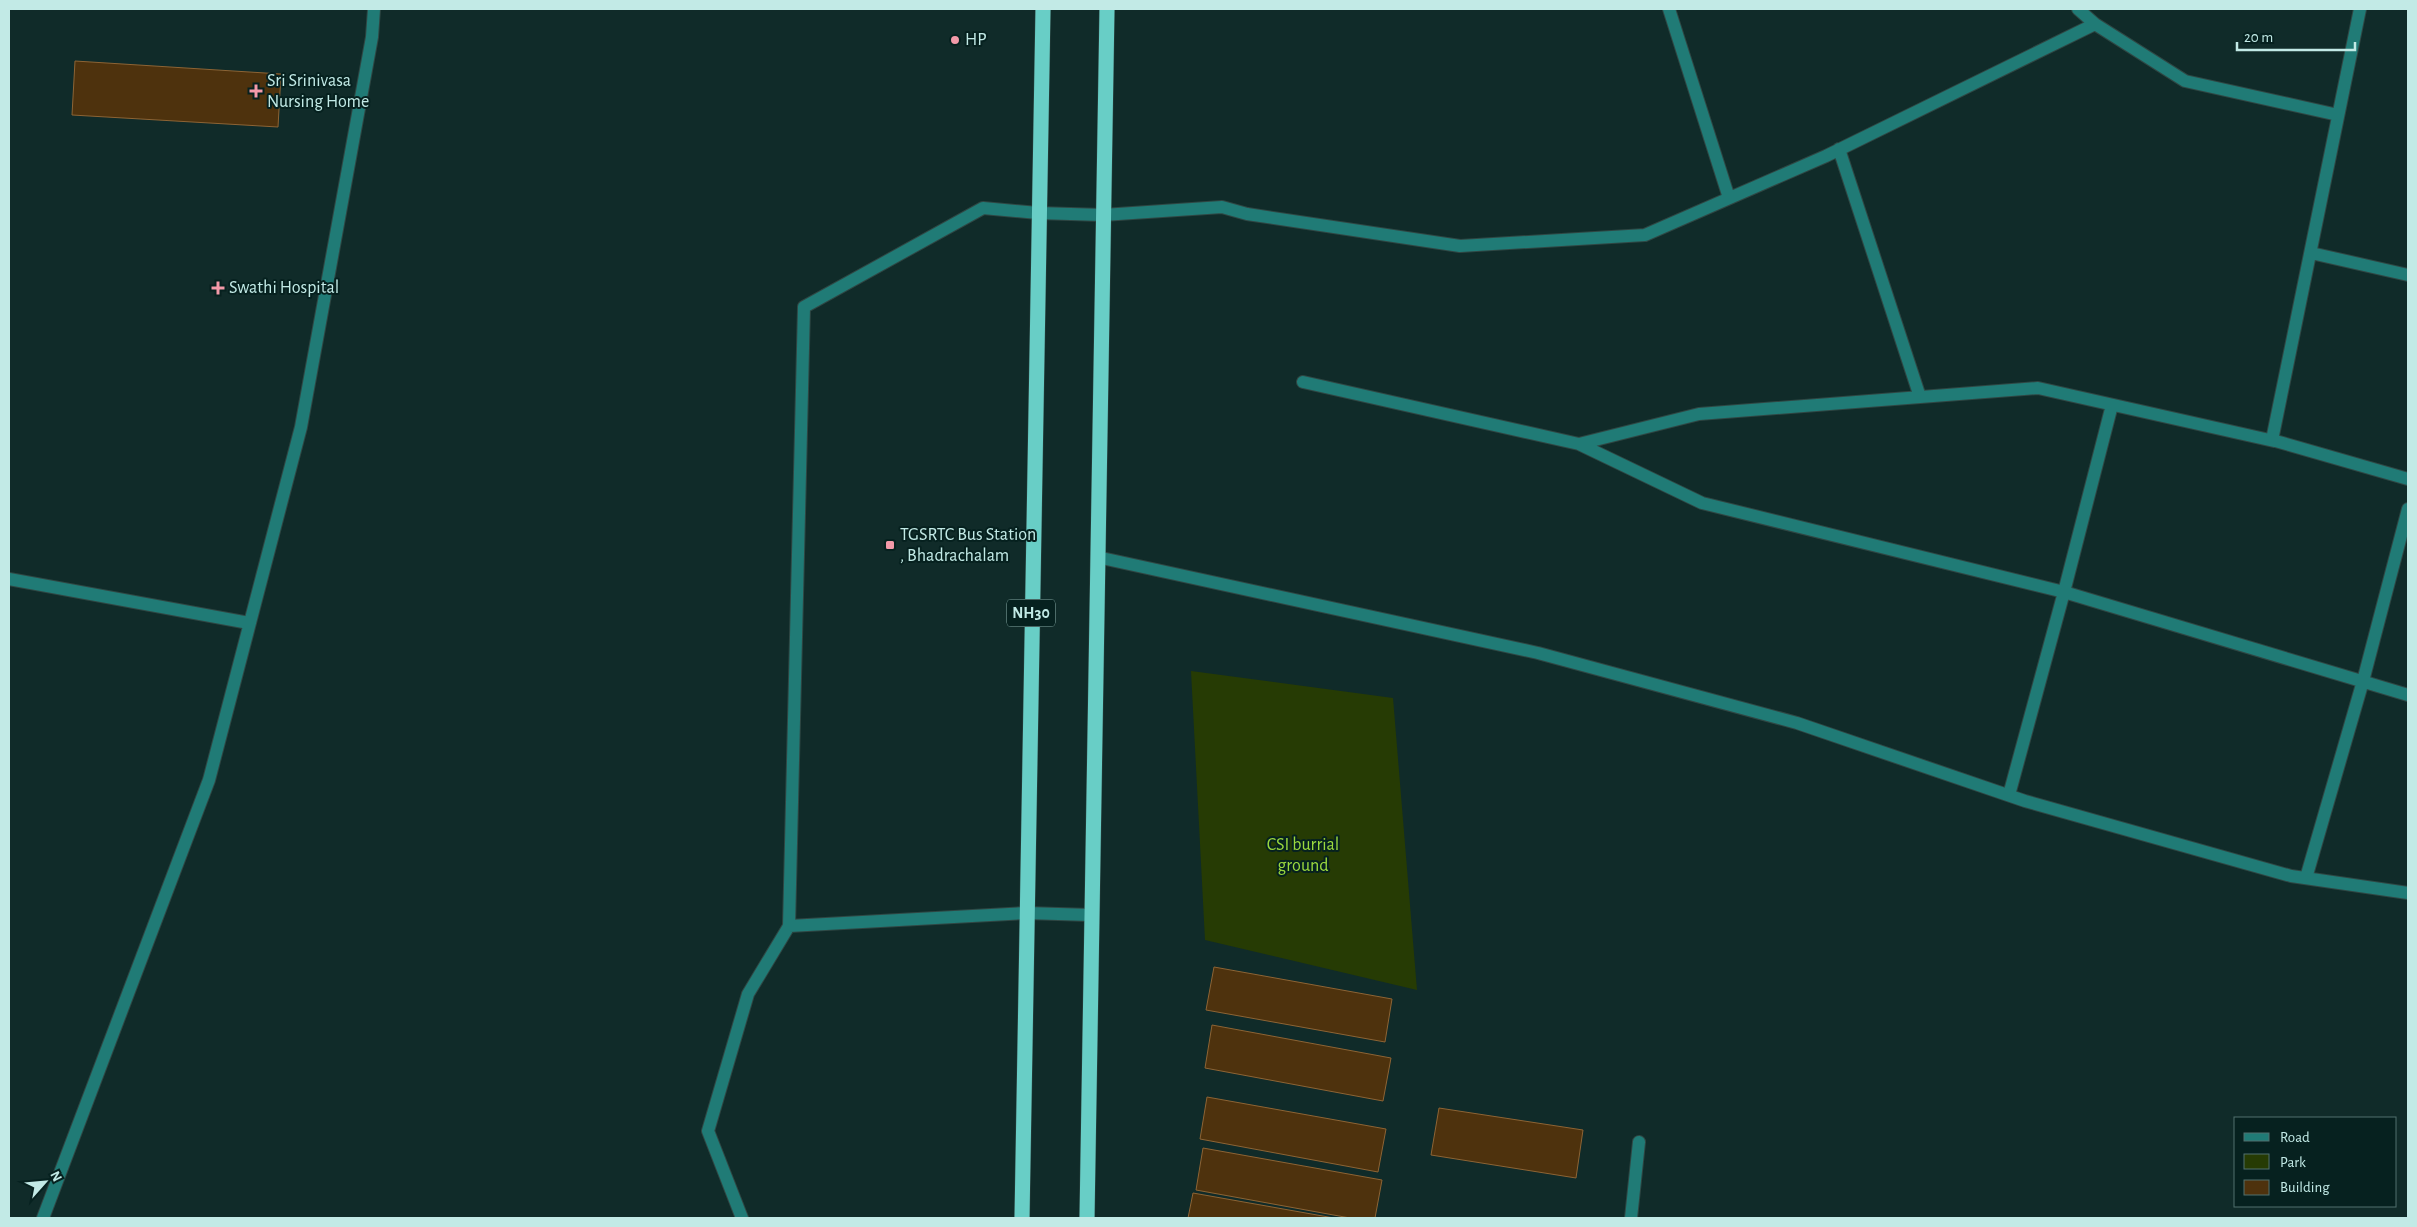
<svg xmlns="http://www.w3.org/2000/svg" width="2417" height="1227" font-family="'Alegreya Sans',sans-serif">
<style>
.green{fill:#263b04}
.building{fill:#4e320d;stroke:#8d6435}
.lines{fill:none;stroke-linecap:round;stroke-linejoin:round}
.minor-casing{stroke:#2f4744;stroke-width:14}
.highway-casing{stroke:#2f4744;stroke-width:16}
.minor{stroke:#207b76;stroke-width:12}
.highway{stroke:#68cec6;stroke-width:15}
.poi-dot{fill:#f39aa9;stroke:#06211f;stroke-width:2}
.labels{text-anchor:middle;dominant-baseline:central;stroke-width:4;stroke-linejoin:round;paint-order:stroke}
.shield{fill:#06211f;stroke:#8aaeaa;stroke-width:1}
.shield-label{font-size:16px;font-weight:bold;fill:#c2eae6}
.poi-label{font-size:18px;fill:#c2eae6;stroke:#06211f;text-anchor:start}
.park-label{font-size:18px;fill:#9bd93e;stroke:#06211f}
</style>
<rect width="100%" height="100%" fill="#102b29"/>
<!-- green -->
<path class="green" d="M1191 671 1393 698 1417 990 1205 940Z"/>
<!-- building -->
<path class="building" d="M75 61 281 74 278 127 72 115Z
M1214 967 1392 999 1385 1042 1206 1010Z
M1212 1025 1391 1058 1383 1101 1205 1068Z
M1207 1097 1386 1129 1378 1172 1200 1139Z
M1439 1108 1583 1130 1576 1178 1431 1155Z
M1203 1148 1382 1180 1375 1218H1350L1196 1190Z
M1193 1193 1334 1218H1188Z"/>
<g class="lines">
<defs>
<path id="minor" d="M1669 9 1729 198
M2360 9 2272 440 2408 479
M2095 24 2185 81 2338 115
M1839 149 1920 397
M2311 253 2408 275
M1303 382 1579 444 1699 414 2038 388 2274 441
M1579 444 1702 503 2064 592 2408 695
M1097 557 1538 653 1797 723 2025 801 2291 876 2408 893
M9 579 249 623
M2009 795 2064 592 2112 405
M2306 878 2363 681 2408 509
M1091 915 1026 913 789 926 804 307 983 208 1038 213 1103 215 1222 207 1247 214 1460 246 1645 235 1826 156 2095 24 2078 9
M43 1218 209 780 301 427 372 37 374 9
M742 1218 708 1131 748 994 789 926
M1631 1218 1639 1142"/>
<path id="highway" d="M1022 1218 1043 9
M1087 1218 1107 9"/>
</defs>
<!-- minor casing -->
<use href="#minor" class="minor-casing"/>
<!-- highway casing -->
<use href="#highway" class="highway-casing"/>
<!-- minor -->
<use href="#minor" class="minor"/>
<!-- highway -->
<use href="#highway" class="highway"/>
</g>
<!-- markers -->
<g class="poi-dot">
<circle cx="955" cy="40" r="5"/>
<path d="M253.5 83.5h5v5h5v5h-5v5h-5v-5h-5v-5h5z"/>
<path d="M215.5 280.5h5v5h5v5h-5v5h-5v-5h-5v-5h5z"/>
<rect x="885" y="540" width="10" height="10" rx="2.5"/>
</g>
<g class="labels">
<!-- shield labels -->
<rect class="shield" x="1007" y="599.5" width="48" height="27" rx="4"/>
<g class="shield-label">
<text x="1031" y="613">NH30</text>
</g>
<!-- poi labels -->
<g class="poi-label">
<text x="965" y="40">HP</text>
<text x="267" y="81">Sri Srinivasa<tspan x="267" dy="21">Nursing Home</tspan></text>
<text x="229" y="288">Swathi Hospital</text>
<text x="900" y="535">TGSRTC Bus Station<tspan x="900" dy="21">, Bhadrachalam</tspan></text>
</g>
<!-- park labels -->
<g class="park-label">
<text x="1303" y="845">CSI burrial<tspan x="1303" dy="21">ground</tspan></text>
</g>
</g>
<!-- border -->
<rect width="2417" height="1227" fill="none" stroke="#c2eae6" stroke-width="20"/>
<!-- legend -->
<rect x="2234" y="1117" width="162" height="90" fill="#06211f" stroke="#51716f"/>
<rect x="2244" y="1133" width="25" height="8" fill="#207b76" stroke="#51716f"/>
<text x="2280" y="1142" font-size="15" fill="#c2eae6">Road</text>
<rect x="2244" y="1154" width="25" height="15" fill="#263b04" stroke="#51716f"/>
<text x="2280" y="1167" font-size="15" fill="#c2eae6">Park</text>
<rect x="2244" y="1180" width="25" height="15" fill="#4e320d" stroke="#51716f"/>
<text x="2280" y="1192" font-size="15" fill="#c2eae6">Building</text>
<!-- north arrow -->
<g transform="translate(45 1182) rotate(63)" stroke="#06211f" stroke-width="4" paint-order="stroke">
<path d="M0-4L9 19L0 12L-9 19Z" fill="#c2eae6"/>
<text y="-8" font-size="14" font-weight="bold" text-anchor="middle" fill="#c2eae6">N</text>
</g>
<!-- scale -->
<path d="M2237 42v8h118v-8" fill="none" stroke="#c2eae6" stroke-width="2.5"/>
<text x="2244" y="42" font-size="15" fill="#c2eae6" stroke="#06211f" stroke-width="4" paint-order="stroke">20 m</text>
</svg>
